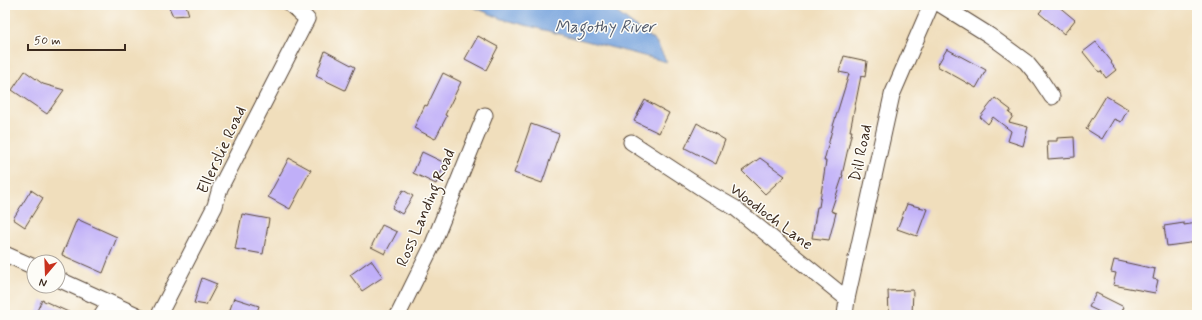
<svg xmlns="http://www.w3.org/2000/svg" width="1202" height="320" font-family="Mynerve,sans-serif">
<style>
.water{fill:#74a2dd;stroke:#58667e}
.building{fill:#c0aff8}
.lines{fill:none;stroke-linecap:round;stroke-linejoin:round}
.service-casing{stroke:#564536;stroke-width:9}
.minor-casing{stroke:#564536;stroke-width:17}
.service{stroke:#fff;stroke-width:7}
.minor{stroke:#fff;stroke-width:15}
.labels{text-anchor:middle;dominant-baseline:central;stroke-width:3;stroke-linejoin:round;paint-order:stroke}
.street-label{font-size:16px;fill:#3b2a1e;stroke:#fdfcf7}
.water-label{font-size:17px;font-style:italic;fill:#525a6a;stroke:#fdfcf7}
</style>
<rect width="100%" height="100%" fill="#fdfcf7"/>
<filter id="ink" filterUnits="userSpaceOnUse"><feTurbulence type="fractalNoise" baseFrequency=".025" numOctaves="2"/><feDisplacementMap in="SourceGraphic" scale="8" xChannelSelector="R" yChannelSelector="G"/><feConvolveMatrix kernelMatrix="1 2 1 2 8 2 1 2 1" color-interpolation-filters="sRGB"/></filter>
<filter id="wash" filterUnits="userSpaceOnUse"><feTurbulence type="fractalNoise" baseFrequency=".012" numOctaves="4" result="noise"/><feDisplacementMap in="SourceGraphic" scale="16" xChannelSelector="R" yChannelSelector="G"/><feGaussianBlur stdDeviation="0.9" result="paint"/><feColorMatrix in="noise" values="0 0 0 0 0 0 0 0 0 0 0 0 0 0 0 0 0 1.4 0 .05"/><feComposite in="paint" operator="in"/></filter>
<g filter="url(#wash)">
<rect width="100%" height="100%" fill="#f0debc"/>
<!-- water -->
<path class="water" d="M469 5H582L612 9 656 42 667 62 502 19Z"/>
<g id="blocks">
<!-- building -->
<path class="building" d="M168 5H186L189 15 173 16Z
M1046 5H1057L1075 20 1064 34 1039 13Z
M478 36 498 47 486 70 465 59Z
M1096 42 1112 62 1111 63 1116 70 1106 78 1101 71 1099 72 1083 52Z
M947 49 986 70 976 88 937 66Z
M325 51 355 67 345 90 316 76Z
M844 56 867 61 865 77 861 76 850 131H852L842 175H843L831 211 836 213 829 240 812 238 817 207H819L826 161H824L833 126 849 74 839 72Z
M25 71 43 84 64 90 47 114 12 90Z
M443 73 461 82 445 115 447 116 435 139 414 128 425 105 427 106Z
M1106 96 1128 109 1121 122 1114 119 1102 139 1086 129Z
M995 98 1011 110 1009 113 1013 116 1009 122 1028 127 1023 146 1008 141 1011 131 993 117 988 124 980 117Z
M645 100 669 113 659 133 634 121Z
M697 123 725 140 716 164 685 148Z
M531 124 559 134 542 183 514 173Z
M1074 137 1075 157 1048 159 1047 141H1057V138Z
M422 152 445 163 436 184 413 173Z
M289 158 311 170 290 209 268 197Z
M760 158 785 176 765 194 742 171Z
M31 190 43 198 25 227 13 219Z
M403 190 413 196 402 214 392 208Z
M907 204 927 209 917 236 897 229Z
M242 214 269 219 263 254 235 249Z
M77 219 117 237 103 273 62 255Z
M1184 223V225L1197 223V242L1167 246 1164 226Z
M382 225 397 232 385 254 371 247Z
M371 260 383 277 362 291 350 275Z
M1114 260 1155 269 1153 279 1158 280 1155 293 1113 285 1116 273 1111 272Z
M202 278 217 284 206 305 194 303Z
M913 290 912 315H889L888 291Z
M1096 293 1124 307 1120 315H1106L1089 307Z
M234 298 259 306 256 315H228Z
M42 300 75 315H35Z"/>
</g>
</g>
<g filter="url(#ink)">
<use href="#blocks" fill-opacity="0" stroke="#564536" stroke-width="1"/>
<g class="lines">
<defs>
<path id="service" d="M1197 269V272"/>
<path id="minor" d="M941 5 989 35 1026 62 1040 79 1052 97
M631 142 709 193 735 208 847 299
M5 254 34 267
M58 279 137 315
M102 315 110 303
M159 315 215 206 220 188 307 19 291 5
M398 315 432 246 485 115
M845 315 847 299 892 95 931 5"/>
</defs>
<!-- service casing -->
<use href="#service" class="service-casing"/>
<!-- minor casing -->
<use href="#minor" class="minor-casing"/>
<!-- service -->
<use href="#service" class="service"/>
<!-- minor -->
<use href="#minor" class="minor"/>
</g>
</g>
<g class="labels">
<!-- street labels -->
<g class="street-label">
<text transform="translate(222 150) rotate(-65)">Ellerslie Road</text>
<text transform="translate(861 153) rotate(-78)">Dill Road</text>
<text transform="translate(426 208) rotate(-67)">Ross Landing Road</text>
<text transform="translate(771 217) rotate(37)">Woodloch Lane</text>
</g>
<!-- water labels -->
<g class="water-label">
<text x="605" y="27">Magothy River</text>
</g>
</g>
<!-- margin -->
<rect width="1202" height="320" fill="none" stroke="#fdfcf7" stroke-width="20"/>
<!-- north arrow -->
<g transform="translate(46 274) rotate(199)"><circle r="19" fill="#fdfcf7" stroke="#afa8a0"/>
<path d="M0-3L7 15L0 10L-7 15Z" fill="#c8321e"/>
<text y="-6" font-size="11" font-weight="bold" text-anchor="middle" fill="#3b2a1e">N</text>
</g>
<!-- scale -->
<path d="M28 44v6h97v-6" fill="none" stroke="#3b2a1e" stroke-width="2"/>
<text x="34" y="44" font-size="12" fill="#3b2a1e" stroke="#fdfcf7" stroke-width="3" paint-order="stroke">50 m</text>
</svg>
